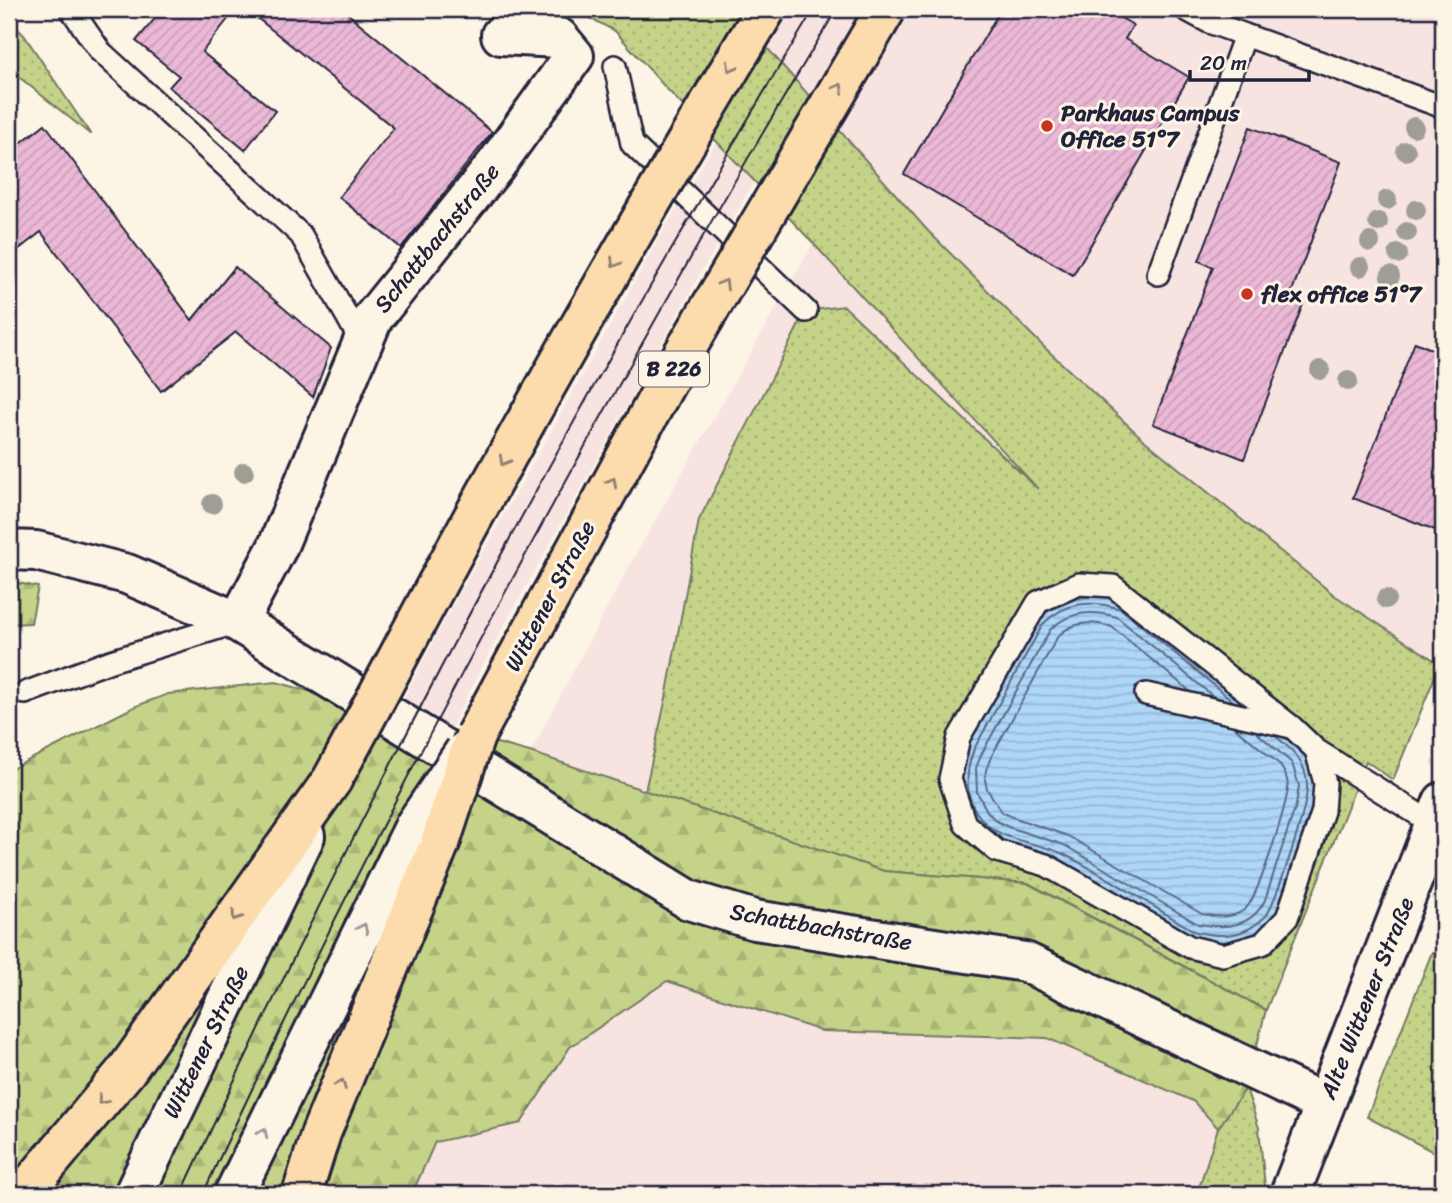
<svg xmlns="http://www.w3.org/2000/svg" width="1452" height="1203" font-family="Sriracha,sans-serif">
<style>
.built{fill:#f7e3e0}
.grass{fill:url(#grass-dots);stroke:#737a62;stroke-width:2}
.forest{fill:url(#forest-firs);stroke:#737a62;stroke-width:2}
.water{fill:url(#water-rules);stroke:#758eac;stroke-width:2}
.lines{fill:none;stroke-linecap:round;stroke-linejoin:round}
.shore{stroke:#5a6a86;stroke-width:2}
.building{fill:url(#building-hatch);stroke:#22223b;stroke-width:2}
.service-casing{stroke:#22223b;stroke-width:26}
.minor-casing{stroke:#22223b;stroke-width:44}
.secondary-casing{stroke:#22223b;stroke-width:44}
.motorway-casing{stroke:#22223b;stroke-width:44}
.service{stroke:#fcf5e5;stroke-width:21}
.minor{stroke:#fcf5e5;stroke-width:38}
.secondary{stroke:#fcf5e5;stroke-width:38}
.motorway{stroke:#fcdcac;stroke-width:38}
.tram{stroke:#22223b;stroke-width:2}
.secondary-bridge-casing{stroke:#22223b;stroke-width:44;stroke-linecap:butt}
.primary-bridge-casing{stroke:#22223b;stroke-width:44;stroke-linecap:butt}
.motorway-bridge-casing{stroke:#22223b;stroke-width:44;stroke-linecap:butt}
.secondary-bridge{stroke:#fcf5e5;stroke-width:38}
.primary-bridge{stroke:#fcdcac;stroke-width:38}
.motorway-bridge{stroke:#fcdcac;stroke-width:38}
.tree{fill:#9f9e94}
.oneway{stroke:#8f7f74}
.oneway2{stroke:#9a9698}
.poi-dot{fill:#c8321e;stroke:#fcf5e5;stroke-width:2.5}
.labels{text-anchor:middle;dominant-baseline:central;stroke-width:6;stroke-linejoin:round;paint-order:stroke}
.shield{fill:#fcf5e5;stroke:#63616e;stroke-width:2}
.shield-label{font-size:21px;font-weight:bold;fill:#22223b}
.poi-label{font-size:23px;font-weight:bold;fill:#22223b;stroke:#fcf5e5;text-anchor:start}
.street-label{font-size:23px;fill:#22223b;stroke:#fcf5e5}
</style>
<defs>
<pattern id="grass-dots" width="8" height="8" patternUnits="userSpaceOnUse" patternTransform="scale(1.75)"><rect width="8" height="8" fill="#c4d388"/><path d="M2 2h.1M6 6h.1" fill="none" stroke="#a8b576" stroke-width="1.8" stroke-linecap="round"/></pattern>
<pattern id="forest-firs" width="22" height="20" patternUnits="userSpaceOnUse" patternTransform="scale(1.75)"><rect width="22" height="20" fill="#c4d388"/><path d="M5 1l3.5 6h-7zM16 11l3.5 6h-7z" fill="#a8b576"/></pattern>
<pattern id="water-rules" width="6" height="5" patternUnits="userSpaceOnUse" patternTransform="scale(1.75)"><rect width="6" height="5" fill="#add6f7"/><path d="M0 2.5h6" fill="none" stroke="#95b7d5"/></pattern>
<pattern id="building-hatch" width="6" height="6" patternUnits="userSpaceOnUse" patternTransform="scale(1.75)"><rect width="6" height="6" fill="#ebb8d6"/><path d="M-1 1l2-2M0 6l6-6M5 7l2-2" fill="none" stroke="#c99eb9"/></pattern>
</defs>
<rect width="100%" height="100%" fill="#fcf5e5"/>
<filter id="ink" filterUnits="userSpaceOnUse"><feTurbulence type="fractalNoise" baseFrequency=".0143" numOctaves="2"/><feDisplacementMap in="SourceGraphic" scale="14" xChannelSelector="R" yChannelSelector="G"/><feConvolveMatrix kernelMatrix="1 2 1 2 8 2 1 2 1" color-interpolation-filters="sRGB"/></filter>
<g filter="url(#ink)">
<!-- built -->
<path class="built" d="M733 9H1443V624L1431 658 1416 648 1367 760 1256 1037 1052 999 1250 1097 1255 1106 1220 1194H410L528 757 628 568 863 156 798 108 704 267 488 655 320 990 161 1194 309 881 441 627 659 238 770 51Z"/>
<!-- grass -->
<path class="grass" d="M523 9H733L927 230 1044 347 1144 440 1334 595 1440 664 1393 780 1366 761 1266 1010 1028 883 884 871 645 791 666 698 699 520 806 311 844 306 1038 489 812 242 665 87 615 31 583 14 543 23Z
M9 21 24 35 91 135 9 69Z
M1432 952 1443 956V1157L1367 1117Z
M1246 1088 1259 1128 1265 1186 1261 1194H1197L1218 1128Z"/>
<!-- forest -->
<path class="forest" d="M9 581 38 587 31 623 9 624Z
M276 682 533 753 884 871 1027 883 1266 1010 1246 1088 1218 1128 1193 1101 1047 1038 822 1031 667 981 570 1047 521 1123 435 1142 412 1194H9V770L134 707 168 694Z"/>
<!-- water -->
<path class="water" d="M1100 596 1124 603 1296 744C1306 755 1313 768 1314 783 1317 808 1289 878 1280 905 1261 943 1231 946 1193 939L1057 859 1001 842 974 820 959 782 967 746 1038 620C1056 602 1075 598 1100 596Z"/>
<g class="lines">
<!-- shore -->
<path class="shore" d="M1191 692 1112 627C1093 621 1073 621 1058 636L991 757 986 770 985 780 987 789 1002 812 1012 817 1068 836 1202 914C1216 917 1232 919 1244 910 1257 902 1287 805 1288 788 1288 779 1284 770 1278 763L1233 726
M1214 697 1117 617C1093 610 1069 611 1050 630L982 753 976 768 977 792 987 811 995 820 1008 827 1064 845 1198 924C1226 929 1252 927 1265 900L1296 805 1299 786 1292 763 1256 732
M1233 701 1121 609C1092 600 1066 601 1043 624L974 749C963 776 965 808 990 827 1010 842 1039 843 1061 853 1107 875 1151 906 1196 932 1225 938 1245 937 1267 915 1278 893 1309 807 1307 784 1306 762 1292 749 1275 736"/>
</g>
<!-- building -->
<path class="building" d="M163 9H236L202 52 275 111 245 150 169 87 179 76 136 41Z
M246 9H342L492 132 401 248 339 197 394 128Z
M1001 9H1106L1133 25 1125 39 1189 77 1073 275 904 174Z
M45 124 192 320 235 267 331 348 313 397 236 332 161 391 41 232 9 257V152Z
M1250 127 1341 162 1289 299 1303 304 1244 459 1153 424 1213 267 1199 261Z
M1415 342 1443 354V533L1353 498Z"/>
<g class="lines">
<defs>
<path id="service" d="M71 9 100 51 301 235 362 343
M1245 35 1443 107
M615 66 632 144 806 311
M1158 274 1245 35 1209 22 1185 9
M25 693 111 661 235 623
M1146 694 1287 726
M1316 750 1325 783 1323 811 1287 918 1262 944 1223 955 1190 947 1046 865 997 851 965 824 950 779 959 737 1038 602 1079 584 1113 586 1292 727 1316 750 1435 825"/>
<path id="minor" d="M9 550 36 551 127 574 238 622 689 900 755 920 1025 962 1325 1104
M238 622 277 548 373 318 495 166 574 56 559 38 501 35
M1290 1194 1443 802"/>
<path id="secondary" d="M134 1194 305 836
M234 1194 415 825"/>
<path id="motorway" d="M23 1194 126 1071 332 780
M302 1194 321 1133 441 840"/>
</defs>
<!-- service casing -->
<use href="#service" class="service-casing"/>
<!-- minor casing -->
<use href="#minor" class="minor-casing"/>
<!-- secondary casing -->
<use href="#secondary" class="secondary-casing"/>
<!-- motorway casing -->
<use href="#motorway" class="motorway-casing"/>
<!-- service -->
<use href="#service" class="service"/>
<!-- minor -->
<use href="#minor" class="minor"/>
<!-- secondary -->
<use href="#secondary" class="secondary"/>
<!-- motorway -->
<use href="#motorway" class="motorway"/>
<!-- tram -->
<path class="tram" d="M181 1194C369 788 581 392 814 9
M203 1194C308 965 424 741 545 519 639 347 735 176 837 9"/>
<defs>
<path id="secondary-bridge" d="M415 825 465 751"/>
<path id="primary-bridge" d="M475 736 666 383 886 9
M332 780C388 678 441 574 498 472 584 316 674 161 766 9"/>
<path id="motorway-bridge" d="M441 840 475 736"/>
</defs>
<!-- secondary-bridge casing -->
<use href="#secondary-bridge" class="secondary-bridge-casing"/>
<!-- primary-bridge casing -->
<use href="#primary-bridge" class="primary-bridge-casing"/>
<!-- motorway-bridge casing -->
<use href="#motorway-bridge" class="motorway-bridge-casing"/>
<!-- secondary-bridge -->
<use href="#secondary-bridge" class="secondary-bridge"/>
<!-- primary-bridge -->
<use href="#primary-bridge" class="primary-bridge"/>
<!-- motorway-bridge -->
<use href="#motorway-bridge" class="motorway-bridge"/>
</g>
<!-- trees -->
<g class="tree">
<circle cx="1414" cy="127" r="10"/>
<circle cx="1406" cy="151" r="10"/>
<circle cx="1387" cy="200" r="10"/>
<circle cx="1416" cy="210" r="10"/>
<circle cx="1378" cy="222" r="10"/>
<circle cx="1407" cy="232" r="10"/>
<circle cx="1370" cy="242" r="10"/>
<circle cx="1398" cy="254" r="10"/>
<circle cx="1360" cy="267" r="10"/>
<circle cx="1390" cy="276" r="10"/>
<circle cx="1320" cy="370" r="10"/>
<circle cx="1348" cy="381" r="10"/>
<circle cx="244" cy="472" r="10"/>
<circle cx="212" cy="504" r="10"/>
<circle cx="1386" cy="599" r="10"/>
</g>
<!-- one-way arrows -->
<defs><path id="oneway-chevron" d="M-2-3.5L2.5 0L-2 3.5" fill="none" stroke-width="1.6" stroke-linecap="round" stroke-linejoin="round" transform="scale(1.75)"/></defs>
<g class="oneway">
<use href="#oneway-chevron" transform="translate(731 67) rotate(121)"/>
<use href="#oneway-chevron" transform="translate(839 88) rotate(-60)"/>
<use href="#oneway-chevron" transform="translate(615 263) rotate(120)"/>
<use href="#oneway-chevron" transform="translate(724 284) rotate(-60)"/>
<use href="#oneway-chevron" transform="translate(504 461) rotate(119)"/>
<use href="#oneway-chevron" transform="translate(612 482) rotate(-61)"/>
<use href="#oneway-chevron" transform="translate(236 916) rotate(125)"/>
<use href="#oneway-chevron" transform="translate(341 1084) rotate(-68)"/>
<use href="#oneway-chevron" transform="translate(102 1100) rotate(130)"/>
</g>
<g class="oneway2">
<use href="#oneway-chevron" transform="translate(363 928) rotate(-64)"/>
<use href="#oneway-chevron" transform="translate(263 1133) rotate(-64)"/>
</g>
</g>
<!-- markers -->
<g class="poi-dot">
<circle cx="1047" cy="126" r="7"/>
<circle cx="1247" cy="294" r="7"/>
</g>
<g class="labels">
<!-- shield labels -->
<rect class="shield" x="639" y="351.5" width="70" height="35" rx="5"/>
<g class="shield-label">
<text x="674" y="369">B 226</text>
</g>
<!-- poi labels -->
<g class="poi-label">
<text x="1061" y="113">Parkhaus Campus<tspan x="1061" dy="26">Office 51°7</tspan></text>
<text x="1261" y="294">flex office 51°7</text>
</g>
<!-- street labels -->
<g class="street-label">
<text transform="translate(437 238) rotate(-51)">Schattbachstraße</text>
<text transform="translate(550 596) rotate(-62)">Wittener Straße</text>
<text transform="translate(821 927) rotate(10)">Schattbachstraße</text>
<text transform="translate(1367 998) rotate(-68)">Alte Wittener Straße</text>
<text transform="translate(206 1042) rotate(-64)">Wittener Straße</text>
</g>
</g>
<!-- margin -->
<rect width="1452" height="1203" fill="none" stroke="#fcf5e5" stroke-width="35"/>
<rect x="18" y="18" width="1417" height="1168" fill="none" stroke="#22223b" stroke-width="2.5" filter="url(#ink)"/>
<!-- scale -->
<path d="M1190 70v10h119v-10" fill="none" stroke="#22223b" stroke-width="3.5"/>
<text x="1200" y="70" font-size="21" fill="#22223b" stroke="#fcf5e5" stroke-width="5" paint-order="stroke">20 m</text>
</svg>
